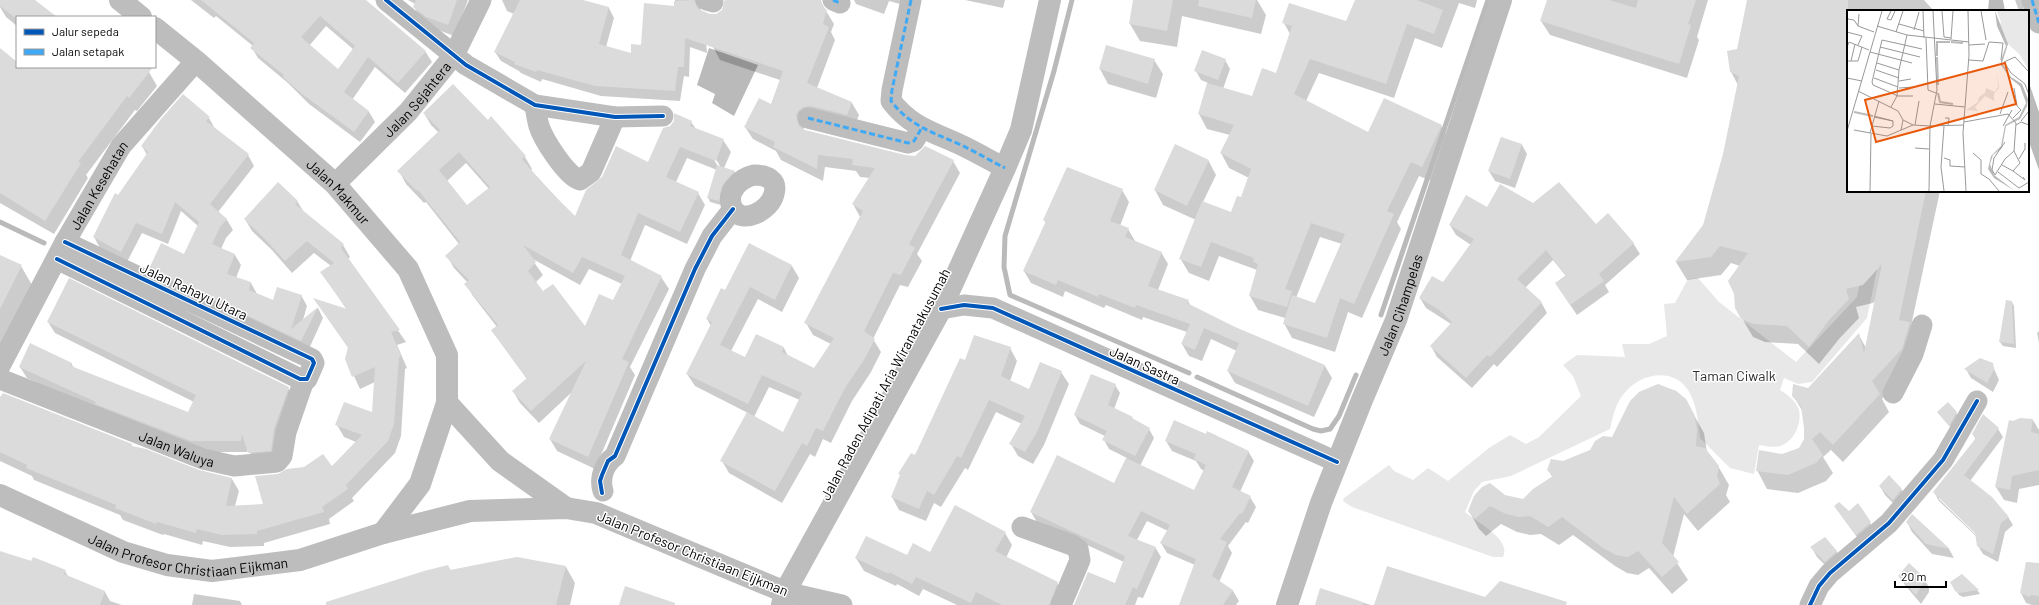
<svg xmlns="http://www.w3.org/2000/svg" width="2039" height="605" font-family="Barlow,sans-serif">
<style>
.green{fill:#e8e8e8}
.water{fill:#bababa}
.shadow{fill:#0003;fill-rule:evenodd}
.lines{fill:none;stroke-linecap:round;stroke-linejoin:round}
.stream{stroke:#bababa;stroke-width:5}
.building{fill:#dbdbdb;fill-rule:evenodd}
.minor{stroke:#bdbdbd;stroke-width:21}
.major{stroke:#bdbdbd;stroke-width:22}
.quiet{stroke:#3fa9f5;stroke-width:3;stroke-dasharray:6 3;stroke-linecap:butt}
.cycleway-casing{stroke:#fff;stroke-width:6}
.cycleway{stroke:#0057b8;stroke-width:4}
.labels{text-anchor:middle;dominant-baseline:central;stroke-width:3;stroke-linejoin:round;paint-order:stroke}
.street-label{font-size:14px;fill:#000;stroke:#fff}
.park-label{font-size:14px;fill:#2c2c2c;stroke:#fff}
.inset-river{fill:none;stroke:#bababa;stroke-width:2}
.inset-road{fill:none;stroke:#999;stroke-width:1}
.view{fill:#e8590c;fill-opacity:0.15;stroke:#e8590c;stroke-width:2}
.inset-edge{fill:none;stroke:#000;stroke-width:2}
</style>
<rect width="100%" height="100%" fill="#fff"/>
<!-- green -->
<path class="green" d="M1878 191H1893L1867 318 1812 382 1798 384 1784 378 1780 390C1787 394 1797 402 1799 410 1802 424 1794 442 1780 446 1773 448 1766 446 1759 445L1754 474 1730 468 1700 438C1698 422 1697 404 1688 390 1672 366 1638 374 1623 395 1615 405 1613 417 1610 429L1511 476 1482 482 1474 491 1465 512C1476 522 1512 539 1503 557H1493L1352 507 1343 501 1344 498 1389 465 1394 471 1413 480 1428 468 1448 481 1489 448 1510 435 1526 444 1539 437 1581 396 1573 376 1563 365 1577 355 1625 357 1622 344H1649L1667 336 1664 304 1675 303 1688 279 1698 278 1719 302 1796 362 1857 297Z"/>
<!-- water -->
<path class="water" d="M1989 0H2003L2005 11H1988Z
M709 48 758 65 734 116 712 103 715 94 697 85Z
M2028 80 2039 112V170L2028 139Z"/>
<!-- shadow -->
<path class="shadow" d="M1 0H33L55 17H17V26L6 17 0 7Z
M191 0H364L425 51 432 62 405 93 375 67 352 100 369 112 375 122 360 142 309 104 288 83 258 58 252 48 253 46 216 16 214 18ZM326 26 353 49 338 71 309 46Z
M408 0H468L454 36 433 28 421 18 414 7 415 4Z
M502 0H579L609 8 614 18 606 47 632 54 676 7 675 0H703L700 12 704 20 707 53 690 47 689 77 684 76 680 101 601 96 542 79 541 82 521 73 519 71 501 61 495 52 514 14 507 11Z
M725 0H813L821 2 826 11 834 24 831 32 835 40 817 88 852 103 859 115 854 127 806 122 803 130 905 156 953 161 960 173 917 254 922 261 908 287 900 285 873 339 881 352 871 372 852 401 831 443 823 439 815 457 810 454 782 503 729 473 722 461 748 413 695 386 687 374 711 326 707 319 725 292 792 266 799 278 782 312 758 299 731 351 746 358 757 335 784 348 788 356 814 369 831 344 813 335 806 323 860 217 853 204 870 178 860 177 856 171 825 167 823 181 781 160 776 151 753 139 745 127 771 106 780 80 720 60 713 47ZM769 387 800 400 784 434 754 417Z
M854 0H914L907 6 889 1 884 14 856 4Z
M965 0H1005L1003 8Z
M1134 0H1257L1266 15 1261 34 1182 16 1177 47 1140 41 1130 24Z
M1356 0H1477L1475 8 1459 3 1442 48 1415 38 1394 98 1319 73 1306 101 1369 133 1441 126 1450 140 1431 181 1419 176 1397 222 1401 229 1362 318 1348 312 1335 352 1292 338 1284 323 1285 318 1258 310 1250 296 1257 270 1219 256 1209 281 1189 273 1180 258 1196 220 1163 205 1155 190 1208 160 1216 175 1203 202 1232 214 1242 199 1249 178 1229 168 1221 153 1230 135 1207 129 1199 114 1208 83 1201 80 1196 71 1225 60 1230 69 1223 89 1253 98 1277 74 1290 34 1284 23 1347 22ZM1320 237 1342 244 1315 304 1296 298Z
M1548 0H1708L1697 37 1699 40 1687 78 1550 35 1541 21Z
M1748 0H1924L1934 11H1848V191H1940L1911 326 1912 368 1882 399 1889 412 1843 462 1831 450 1823 457 1833 473 1826 481 1798 493 1767 489 1757 470 1782 455 1799 449 1805 439V428L1803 412 1793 395 1808 389 1859 335 1866 348 1876 300 1873 303 1856 307 1859 318 1839 339 1819 364 1798 344 1765 342 1753 337 1736 308 1740 266 1731 263 1721 275 1687 280 1676 262 1704 225 1724 154 1738 85 1731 72 1738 50Z
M2015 0H2024L2023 11H2019Z
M1107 46 1154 60 1163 74 1156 98 1108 84 1100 69Z
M0 49 17 62V67H142L149 72 157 86 137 111 135 110 86 175 88 178 54 234 0 203Z
M424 113 525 157 532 169 531 170 575 218 648 163 691 122 696 129 723 140 731 152 724 168 734 171 737 176 721 205 710 202 708 197 717 170 687 158 676 182 698 193 705 205 687 244 645 225 630 261 661 277 669 289 630 367 635 375 595 469 557 451 550 439 572 392 539 423 520 403 513 391 527 379 492 331 497 327 473 296 466 284 467 282 454 268 447 256 459 244 426 202 424 203 406 184 399 171 439 133 431 125ZM714 156 720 166H718L712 157ZM466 163 489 189 467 207 447 181ZM531 258 580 285 589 269 622 284 613 301 585 328 543 292 535 283 543 275Z
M209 118 215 129 248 155 254 166 218 212 227 220 233 230 226 238 221 249 235 255 241 265 236 278 251 283 257 294 274 301 301 295 307 306 303 320 318 308 323 318 308 351 156 279 150 269 184 255 198 226 181 211 168 244 142 233 127 262 100 248 94 237 118 196 147 155 142 146Z
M1501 138 1522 145 1527 154 1515 188 1495 181 1489 171Z
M1122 190 1129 202 1120 226 1128 229 1135 241 1161 252 1168 264 1158 290 1188 301 1191 306 1235 328 1325 366 1332 378 1314 417 1235 383 1228 371 1237 351 1211 339 1202 361 1189 356 1182 344 1187 332 1143 317 1142 320 1106 305 1104 308 1065 291 1063 297 1031 283 1024 271 1046 223 1044 220Z
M297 201 305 214 343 245 350 257 348 259 406 342 397 345 407 368 405 369 401 436 395 453 352 498 354 501 329 519 330 524 264 543V546L230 547 203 541 202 545 164 534 163 535 123 520 120 515 34 480 32 476 0 461V398L131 445 133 447 198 471 232 479 239 491 235 506 265 505 332 467 356 442 344 437 337 425 373 413 375 382 360 389 346 359 349 349 315 300 347 310 322 273 331 266 314 253 292 273 272 250 252 231 245 219Z
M1533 205 1595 226 1633 243 1640 254 1605 285 1609 292 1577 315 1556 284 1566 276 1553 260 1525 288 1541 302 1547 313 1497 367 1494 364 1472 388 1437 357 1431 346 1451 324 1426 308 1420 298 1443 284 1471 245 1456 235 1450 225 1487 208Z
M0 256 21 266 32 285 0 348Z
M2012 302 2014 306 2016 348 2003 346 2000 342Z
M48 322 288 388 295 399 277 462 255 464 248 448 247 452H198L101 412 27 378 20 367 71 363 74 368 189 413 194 402 55 333Z
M2039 331V343L2037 333Z
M1010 348 1017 361 1010 381 1030 390 1061 372 1069 384 1044 445 1033 464 1018 456 1011 444 1022 424 996 412 968 470 965 468 941 507 934 503 926 521 899 510 892 497 966 362Z
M1992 364 1999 380 1993 392 1971 378 1966 369Z
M1115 385 1120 393 1114 409 1132 418 1134 420 1149 429 1154 438 1140 466 1194 492 1204 471 1201 469 1196 461 1172 451 1166 441 1248 451 1254 461 1240 492 1250 497 1256 507 1248 523 1246 522 1228 546 1232 553 1219 582 1233 591 1239 601 1236 605H1176H1181L1195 565 1167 553 1161 543 1168 531 1147 521 1137 540 1155 547 1161 557 1143 598 1138 597 1135 605H1075L1115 584 1124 562 1037 522 1031 512 1115 484 1127 458 1109 449 1104 440 1105 436 1080 424 1075 415Z
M1658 385 1676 391 1685 399 1704 433 1707 452 1718 466 1729 485 1726 495 1730 502 1698 531 1684 514 1673 557 1688 580 1672 594 1649 568 1638 575 1627 573 1615 566 1573 535 1559 545 1541 534 1530 535 1517 532 1501 524 1486 536 1479 529 1469 511 1504 496 1523 500 1553 478 1548 470 1591 451 1613 438 1639 393Z
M1938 412 1956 413 1959 417 1952 429Z
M2033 420 2039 430V485L2019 489 2017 503 2004 500 1996 487Z
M1998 429 2003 437 1970 481 2008 517 2013 525 2005 532 1998 562 1983 554 1978 546 1977 537 1939 501 1934 492 1976 440 1973 434ZM1939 497 1979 536 1978 537 1939 499Z
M1889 477 1902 490 1907 499 1899 509 1885 495 1880 486Z
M1858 505 1876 532 1862 544 1835 507 1849 512Z
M1912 516 1949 549 1954 558 1932 554 1912 532 1907 522Z
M1005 533 1012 545 1006 558 1057 583 1064 596 1061 605H957L923 589 919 596 897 584 896 586 864 571 856 558 907 556 930 553Z
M1825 538 1837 552 1842 561 1831 571 1817 557 1812 548Z
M0 552 65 571 69 578 105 592 110 601 122 605H0Z
M2039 564V605H2032L2026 603 2021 593Z
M448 566 451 571 566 567 575 583 570 605H352Z
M1899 576 1923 578 1929 587V592L1921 604 1905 585Z
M1962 576 1978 591 1980 594 1963 597 1959 595 1951 583Z
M1320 590 1371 605H1316Z
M194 594 240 601 242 605H192Z"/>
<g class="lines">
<!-- stream -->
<path class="stream" d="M1072 0 1054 71 1005 236 1004 267 1010 295 1189 373
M0 222 44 243
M1381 315 1488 0
M1197 377 1313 429 1321 431 1330 429 1339 416 1356 375"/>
</g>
<!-- building -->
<path class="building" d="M0 0H35L57 17H14L0 6Z
M201 0H366L426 51 398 83 368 57 344 92 369 111 354 132 302 94 283 77 284 75 250 48 254 43ZM320 16 355 46 338 69 301 37Z
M416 0H457L448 25 426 17 413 7Z
M520 0H583L609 7 599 44 631 53V44L641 45 644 3 674 6V1L694 0 698 9 710 14H716L722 10 725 0H821L823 7 827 10 823 24 829 27 807 83 852 102 847 115 811 106 804 107 799 110 796 115 799 126 805 130 905 155 915 156 925 146 954 160 909 244 915 248 901 275 893 273 864 331 875 339 864 360 845 388 823 431 816 428 807 446 802 443 775 491 720 461 747 412 783 432 802 393 762 375 748 404 686 374 712 322 706 319 721 288 725 290 749 243 792 265 775 300 750 287 720 345 745 357 756 334 784 347 782 352 814 368 834 338 804 323 863 211 852 204 875 168 852 165 853 159 818 155 817 169 773 147 775 142 744 127 759 98 771 104 783 71 685 38 684 67H678L675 91 595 86 537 70 536 72 514 64 515 62 494 52Z
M1133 0H1173L1167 31 1129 24Z
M1199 0H1256L1252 18 1198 6Z
M1355 0H1417L1443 10 1434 34 1407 24 1386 84 1310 59 1294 94 1368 132 1384 98 1442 125 1422 167 1411 162 1387 211 1394 214 1354 304 1340 298 1327 338 1283 324 1292 295 1315 303 1345 234 1311 223 1285 289 1292 291 1287 307 1249 296 1258 264 1253 262 1254 258 1211 242 1201 267 1179 259 1202 201 1231 212 1237 196 1241 197 1251 169 1220 153 1234 125 1198 114 1207 83 1252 96 1262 68 1276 73 1292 26 1282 23 1289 3 1346 21Z
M1547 0H1609L1636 8 1638 0H1696L1688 24 1691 25 1679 64 1540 21Z
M1747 0H1848V191H1926L1899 320 1910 322 1902 349 1872 381 1880 394 1833 445 1820 432 1812 439 1823 455 1816 463 1788 475 1756 471 1759 450 1782 454 1799 448 1804 439V428L1801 406 1792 396 1793 384 1808 388 1859 333 1864 353 1882 264 1863 285 1846 289 1849 299 1829 320 1809 347 1787 326 1754 324 1741 319 1735 308 1734 294 1728 281 1748 253 1720 246 1711 257 1675 262 1703 225 1723 154 1739 76 1730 72 1727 51 1737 49Z
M1106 45 1155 59 1148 84 1099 69Z
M0 48 17 62V67H153L129 98 127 96 78 162 81 163 45 221 0 193Z
M1202 50 1226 59 1218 80 1194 71Z
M453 84 488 120 491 116 526 156 522 159 544 185 575 216 586 190 602 177 616 146 648 162 663 128 670 126 674 121V113L692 121 690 126 724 139 716 161 680 147 666 177 699 192 680 232 638 213 621 255 662 276 622 359 629 362 588 457 549 439 586 361 531 411 512 391 527 378 491 330 498 325 464 284 469 280 445 256 460 242 418 190 417 191 397 171 440 130 423 113ZM459 152 490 187 467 205 439 170ZM523 245 573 273 582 257 625 276 613 300 599 294 585 326 553 284 543 291 528 271 536 262Z
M183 94 210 117 206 121 249 154 210 204 227 219 220 227 212 244 235 254 227 274 251 282 249 290 273 300 277 287 302 295 291 329 318 307 301 341 149 269 161 243 184 254 199 222 175 202 162 234 136 223 121 252 93 237 115 193 118 195 148 152 141 146 161 119Z
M1501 137 1522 144 1510 179 1488 171Z
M1175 144 1209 160 1187 206 1154 190Z
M717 165 735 171 722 186 719 201 707 198Z
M1067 167 1123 189 1110 221 1129 228 1125 237 1162 252 1148 286 1189 300 1187 303 1235 327 1325 365 1308 406 1227 371 1239 343 1204 328 1195 350 1181 344 1190 324 1136 305 1135 308 1099 294 1098 297 1058 280 1056 285 1023 271 1046 221 1043 220Z
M278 182 298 201 295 204 344 244 341 248 400 330 391 332 401 356 399 357 394 424 388 441 346 485 348 489 322 507 324 512 257 531V534L222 535 197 529 196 533 157 522 156 524 115 508 116 505 26 468 27 465 0 452V397L3 393 132 444V446L146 449 199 470 232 478 226 506 263 504 255 476 278 474 287 469 304 467 323 454 332 466 362 435 335 425 344 402 372 412 375 367 352 377 345 359 348 347 313 298 347 309 320 272 334 263 307 241 285 261 264 238 244 219Z
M1559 182 1596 224 1608 213 1634 243 1599 274 1604 281 1570 305 1555 283 1566 275 1546 250 1517 279 1542 302 1490 357 1487 355 1466 378 1430 346 1452 322 1438 309 1419 298 1432 276 1443 282 1474 239 1449 225 1466 195 1487 207 1500 184 1533 203Z
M0 255 22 265 0 309Z
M69 278 289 387 274 429 271 451 248 453 242 434 241 441H191L95 404 96 402 19 367 30 343 72 363 71 366 188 412 196 395 47 322Z
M2006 300 2012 301 2014 344 1999 342Z
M974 335 1011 347 1001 376 1029 389 1040 362 1062 371 1037 432 1025 452 1009 444 1025 416 989 400 961 458 957 456 934 495 927 491 919 509 891 497 900 475 898 474 911 453 915 455 960 358 965 360Z
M1980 358 1993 363 1994 370 1987 383 1964 369Z
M1091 374 1116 384 1108 405 1133 417 1132 418 1150 428 1135 456 1102 440 1107 431 1074 415Z
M1658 384 1676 391 1686 399 1694 414 1697 429 1696 446 1705 448 1719 466 1717 476 1720 484 1687 514 1674 497 1662 543 1679 562 1662 577 1638 551 1628 557 1616 555 1603 548 1562 517 1548 527 1530 516 1519 517 1506 514 1490 506 1475 519 1468 511 1474 496 1482 487 1490 483 1505 495 1523 499 1533 489 1553 476 1547 470 1551 459 1563 461 1590 450 1595 441 1603 436 1612 437 1630 401 1639 392Z
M1948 402 1957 412 1949 426 1937 412Z
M1983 414 1999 428 1964 475 1992 497 2009 517 2001 523 1993 554 1977 546 1975 533 1933 492 1976 438 1972 434Z
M2020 418 2033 419 2031 432 2039 434V470L2012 476 2010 490 1995 487 2009 420 2013 421Z
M1174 420 1206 434 1207 431 1249 451 1232 487 1251 496 1242 514 1240 513 1220 539 1227 542 1212 576 1233 590 1223 605H1179L1196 559 1160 543 1170 525 1141 511 1128 536 1156 547 1137 589 1133 587 1125 605H1074L1088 572 1115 583 1125 556 1030 512 1057 455 1114 483 1126 458 1194 490 1206 465 1194 459 1196 454 1165 441Z
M1889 475 1902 489 1893 500 1879 486Z
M1839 502 1849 511 1858 503 1871 522 1856 535 1834 506Z
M955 505 1006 532 995 551 1058 582 1049 605H1002L976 592 971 603 916 577 912 584 889 572V574L855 558 866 536 907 555 913 543 930 552Z
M1912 514 1950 549 1926 544 1906 522Z
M1825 537 1837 551 1825 562 1810 547Z
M0 551 31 561 33 557 66 570 64 574 105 591 100 605H0Z
M517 557 566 566 556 605H326V602L424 571 448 565 450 570Z
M2026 562 2039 563V596L2032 595 2029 597 2020 593Z
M1909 563 1924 577V582L1916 595 1898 576Z
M1387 566 1485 597 1500 581 1567 602 1566 605H1374Z
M1962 574 1979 590 1959 593 1955 591 1950 582Z
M625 586 675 603V605H619Z
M1320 588 1363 602V605H1315Z"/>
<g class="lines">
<!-- minor -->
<g class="minor">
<path d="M386 0 466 65 535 105 615 117 663 116"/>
<path d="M706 0 713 2"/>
<path d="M833 0 840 3"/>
<path d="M911 0 892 90 891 101C911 127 933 132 961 145 976 152 991 161 1005 168"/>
<path d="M2032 0 2039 23"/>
<path d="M535 105C536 112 537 119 539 126 543 139 567 177 580 180L591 172 615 117"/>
<path d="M808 118 908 143 914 141 921 129"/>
<path d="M754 175C767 175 778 180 774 194 770 211 742 225 733 209 724 193 740 178 754 175Z"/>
<path id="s1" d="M335 184 408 112 454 55 481 0"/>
<path d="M57 259 300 379H307L314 363 312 359 65 242"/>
<path d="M941 309 964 305 993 308 1337 462"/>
<path id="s2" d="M0 366 65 242 121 146 196 61"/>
<path id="s3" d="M0 379 203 459 234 466 277 462 282 456 286 432 304 380"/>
<path d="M1893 393 1913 354 1922 325"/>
<path d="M603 491C599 478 604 464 615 456L695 269 712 236 733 209"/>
<path d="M1022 527 1072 545 1078 549 1080 560 1061 605"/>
<path d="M785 592 842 605"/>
<path d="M1810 605 1819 586 1830 573 1889 523 1943 460 1977 401"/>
</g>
<!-- major -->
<g class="major">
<path d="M120 0 141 17"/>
<path id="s4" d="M155 28 196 61 335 184 408 269 447 355V403L420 484 383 533"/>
<path d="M447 403 500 461 566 508"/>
<path id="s5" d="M0 495 123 552 167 565 212 571 300 560 383 533 470 511 566 508 596 513 785 592"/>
<path d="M782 605 785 592 941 309 1005 168 1021 130 1050 0"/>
<path id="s6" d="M1287 605 1321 503 1362 400 1396 320 1501 0"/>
</g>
<!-- quiet -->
<path class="quiet" d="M833 0 840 3
M911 0 892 90 891 101C911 127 933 132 961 145 976 152 991 161 1005 168
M2032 0 2039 23
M808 118 908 143 914 141 921 129"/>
<defs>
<path id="cycleway" d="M386 0 466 65 535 105 615 117 663 116
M57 259 300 379H307L314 363 312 359 65 242
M941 309 964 305 993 308 1337 462
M602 493 600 481 602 475 608 461 615 456 695 269 712 236 733 209
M1810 605 1819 586 1830 573 1889 523 1943 460 1977 401"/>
</defs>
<!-- cycleway casing -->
<use href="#cycleway" class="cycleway-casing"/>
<!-- cycleway -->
<use href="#cycleway" class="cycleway"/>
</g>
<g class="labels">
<!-- street labels -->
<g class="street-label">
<text stroke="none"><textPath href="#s1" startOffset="118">Jalan Sejahtera</textPath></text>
<text stroke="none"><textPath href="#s2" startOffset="206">Jalan Kesehatan</textPath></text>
<text stroke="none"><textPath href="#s4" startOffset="246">Jalan Makmur</textPath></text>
<text transform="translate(194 291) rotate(25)">Jalan Rahayu Utara</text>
<text stroke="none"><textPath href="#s6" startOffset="321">Jalan Cihampelas</textPath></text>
<text transform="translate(1145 365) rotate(24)">Jalan Sastra</text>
<text transform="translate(885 384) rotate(-62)">Jalan Raden Adipati Aria Wiranatakusumah</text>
<text stroke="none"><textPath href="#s3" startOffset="190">Jalan Waluya</textPath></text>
<text stroke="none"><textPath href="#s5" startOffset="201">Jalan Profesor Christiaan Eijkman</textPath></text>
<text transform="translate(693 553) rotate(22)">Jalan Profesor Christiaan Eijkman</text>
</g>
<!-- park labels -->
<g class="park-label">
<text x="1734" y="375">Taman Ciwalk</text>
</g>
</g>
<!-- overview -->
<g transform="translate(1847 10)">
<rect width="182" height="182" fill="#fff"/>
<path d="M150 1H182V61L173 45 160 33 152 17 154 12ZM150 62 152 78 147 84V91L138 86 128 97 131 101 119 100 131 92 132 87 138 83 139 78 148 82 151 77Z" fill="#e8e8e8"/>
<path d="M148 1 161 34 155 53 164 67 175 74 181 89 180 96 173 109 159 116 155 138 146 145 143 154 147 165 168 181 147 168 141 159 144 146 154 136 158 115 172 107 179 93 173 76 164 69 154 55V50L159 36 150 16Z" fill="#bababa"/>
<path class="inset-river" d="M104 32 116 33M90 46V32H103M90 47 91 75M91 83 93 92 106 94M7 102 26 106"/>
<path class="inset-road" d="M44 1 40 9 44 10 48 1M76 1 77 28M95 1 97 27 104 28M134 1 139 30M1 9 7 10 11 16 27 22M52 14 77 21M11 16 12 4M30 16 60 25 122 32M67 20 72 2M0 22 15 26 11 35M49 22 56 1M79 28 81 80 89 83M104 29 106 1M122 35 138 34M0 37 2 32 22 40M33 37 73 47M23 42 65 53M122 50 136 51 142 32 156 33 154 50M0 51H11L15 37M4 51 8 34M30 53 52 60M29 60 52 68M182 62 168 47 157 52 164 63 178 74 182 85M0 68 15 71M27 68 51 77M52 71 64 69M52 78 67 77M11 81 51 101 56 110 54 120M66 86H51L26 75 25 72 35 30 75 39M88 94 118 97M44 97 50 86 52 60 60 25M153 104 161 82M27 107 46 111 27 106M98 108H102L101 116M166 108 174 100 170 96 167 78M56 110 66 115 83 116M174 111 182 101M117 112 161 104 169 113 167 141 173 153M68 115 72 91M169 115 174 112 182 115M25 116 43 118 46 116V111M83 116 117 115M156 116 165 100M7 120 40 126 66 115M0 121 35 1M23 123 32 91M158 132 147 148 145 160 148 165 158 149 167 141M68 138 82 139M126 143 134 150V164L142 169 152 181M97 148 103 150V156L118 157M172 149 178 139V133M155 155 166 161 173 153M166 161 178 170 176 167M151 162 172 178 182 172M23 181 24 124M82 181 83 116 90 80 86 1M97 181 94 157 97 116M119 181 116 123 122 45 121 1"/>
<path class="view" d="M158 53 169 94 29 132 18 90Z"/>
<rect width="182" height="182" class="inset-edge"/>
</g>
<!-- legend -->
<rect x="16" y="16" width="140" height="52" fill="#ffffff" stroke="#999999"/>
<rect x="24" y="29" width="20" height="6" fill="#0057b8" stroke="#999999"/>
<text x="52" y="36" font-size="12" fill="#000000">Jalur sepeda</text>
<rect x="24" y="49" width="20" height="6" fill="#3fa9f5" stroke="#999999"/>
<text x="52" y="56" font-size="12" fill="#000000">Jalan setapak</text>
<!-- scale -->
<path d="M1895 581v6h51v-6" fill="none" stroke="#000000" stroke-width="2"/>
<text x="1901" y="581" font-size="12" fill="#000000" stroke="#ffffff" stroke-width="3" paint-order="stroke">20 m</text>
</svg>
